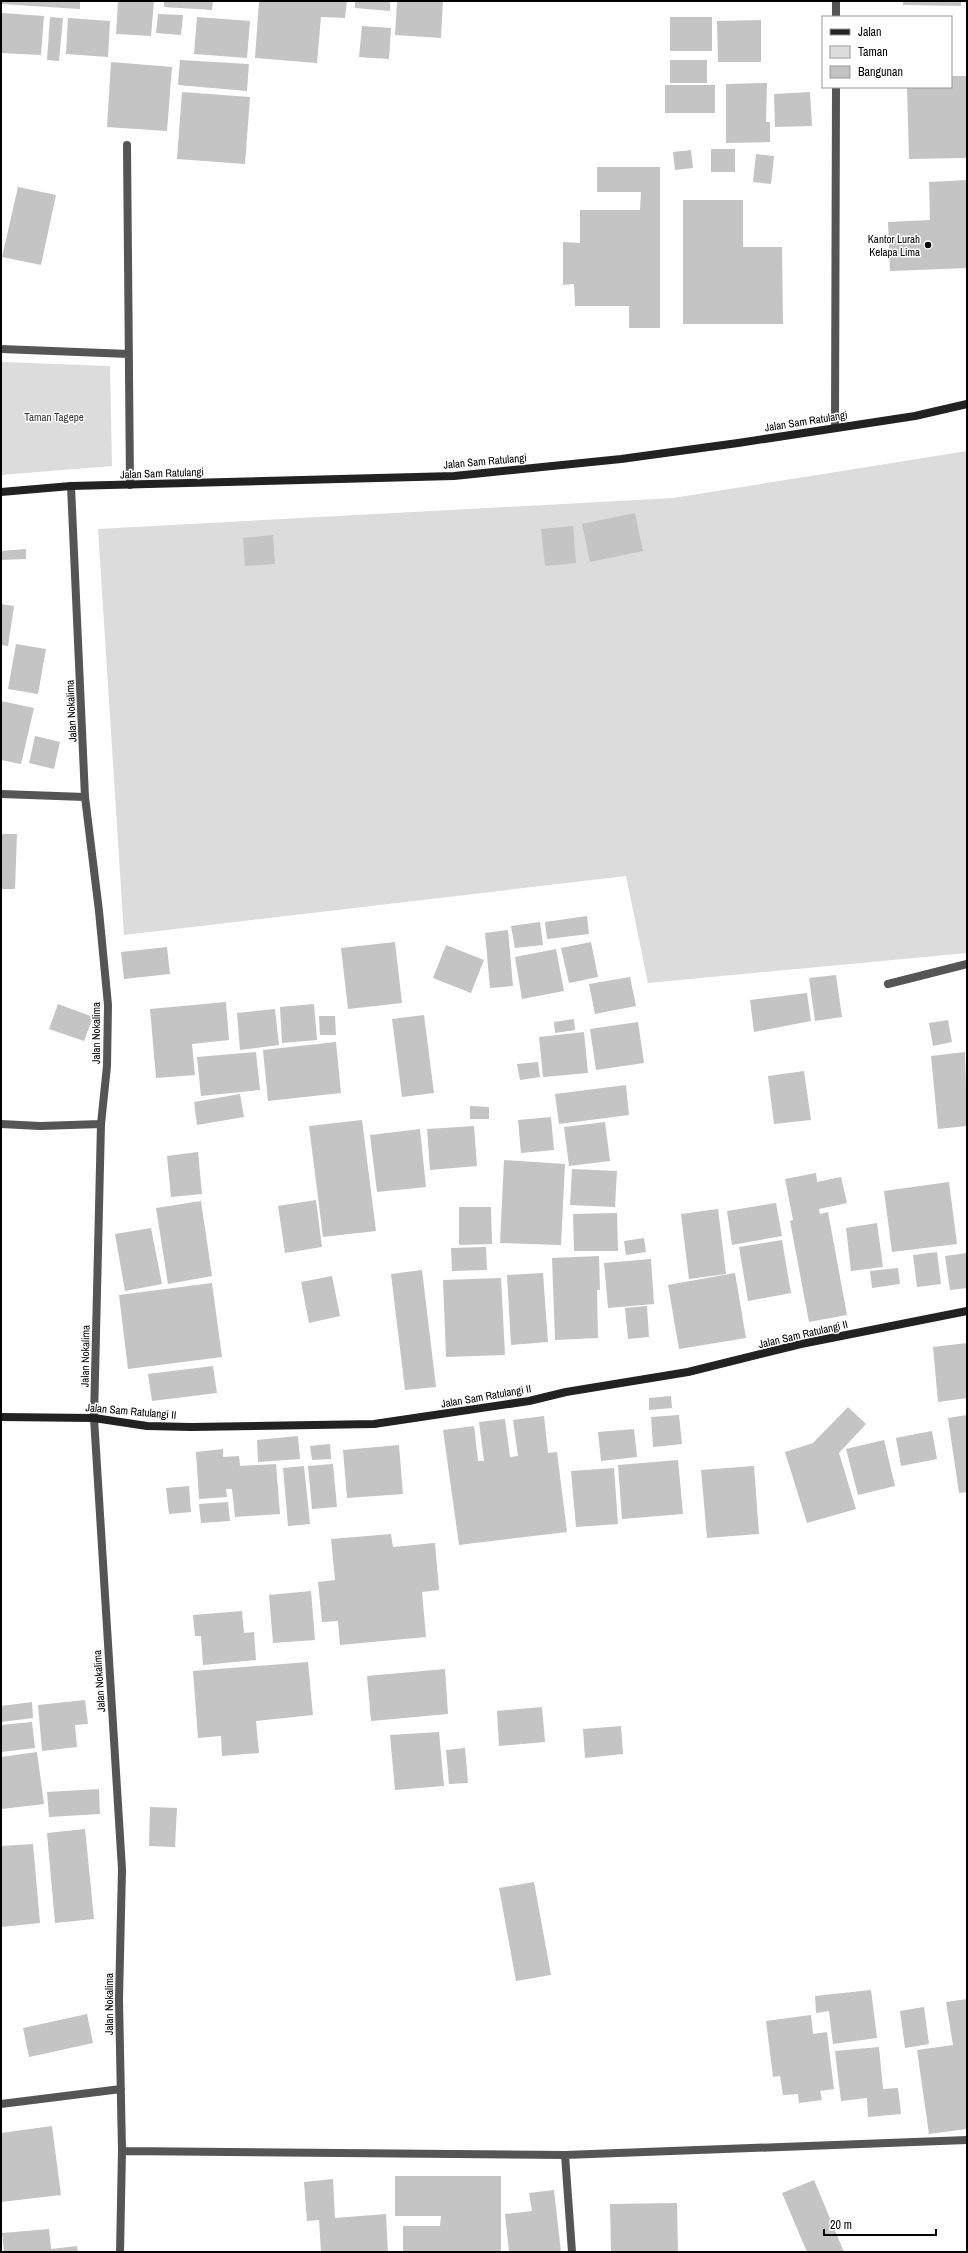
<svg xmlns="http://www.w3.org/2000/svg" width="968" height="2253" font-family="'Archivo Narrow',sans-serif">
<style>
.green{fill:#dcdcdc}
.building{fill:#c4c4c4}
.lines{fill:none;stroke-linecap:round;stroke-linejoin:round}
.street{stroke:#555;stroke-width:8}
.secondary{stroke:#222;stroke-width:8}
.poi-dot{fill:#000;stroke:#fff;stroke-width:1.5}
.labels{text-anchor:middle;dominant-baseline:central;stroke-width:3;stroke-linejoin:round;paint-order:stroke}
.poi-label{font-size:11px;fill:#000;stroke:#fff;text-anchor:end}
.park-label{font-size:11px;fill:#333;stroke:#fff}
.street-label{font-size:11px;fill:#000;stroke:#fff}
</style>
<rect width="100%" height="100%" fill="#fff"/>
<!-- green -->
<path class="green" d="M1 362 110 366 112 466 1 475Z
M967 451V953L648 983 626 876 124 935 98 529 673 498Z"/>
<!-- building -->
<path class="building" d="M1 1H80V9L1 4Z
M118 1H154L151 36 116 34Z
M164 1H213L212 10 164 7Z
M259 1H347L345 18 321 17 317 63 255 58Z
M355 1H390V11L355 8Z
M397 1H443L441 38 395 35Z
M903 1H961V6L903 5Z
M2 13 44 16 41 55 1 53Z
M158 14 183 15 181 35 156 33Z
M50 17 63 18 59 61 47 60Z
M197 17 250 21 247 58 194 54Z
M670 17H712V51H670Z
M68 18 110 21 108 57 66 54Z
M761 20V62H718L717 21Z
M362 26 391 28 389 59 359 57Z
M180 60 249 64 247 91 178 85Z
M670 60H707V83H670Z
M111 62 172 67 167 131 107 127Z
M951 76H967V158L909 159 907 87H951Z
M767 83 766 122H770V142L726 143V84Z
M665 85H715V113H665Z
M182 92 250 97 245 164 177 159Z
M810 92 812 126 775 127 774 94Z
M711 149H735V172H711Z
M691 150 693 168 675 170 673 152Z
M756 154 774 156 771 184 753 182Z
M597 167H660V328H629V306H575L574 284 563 285V242L580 243V210H640L641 192H597Z
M967 180V268L890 271 888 222 930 220 929 182Z
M18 187 56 195 41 265 2 257Z
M683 200H743V247H782L783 324H683Z
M635 513 643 551 590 562 582 524Z
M573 526 576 563 545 566 541 529Z
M273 535 275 564 245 566 243 538Z
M26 549V559L1 560V551Z
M1 604 14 606 8 646 1 645Z
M16 644 46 649 38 694 8 689Z
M1 701 34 708 21 764 1 760Z
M35 736 60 742 54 769 29 763Z
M1 834H17L15 889H1Z
M587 916 589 934 547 939 545 922Z
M540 922 543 945 515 948 511 926Z
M508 930 513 986 490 988 485 933Z
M395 942 402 1003 348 1009 341 948Z
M591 942 598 977 569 983 561 948Z
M446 945 484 960 471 993 433 978Z
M167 947 170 974 124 979 121 952Z
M556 949 564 991 522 999 515 957Z
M836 975 842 1017 815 1021 809 978Z
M630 977 636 1006 595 1014 589 984Z
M807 993 811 1021 754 1032 750 1000Z
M226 1002 229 1040 192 1044 195 1075 156 1078 150 1009Z
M58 1004 93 1017 84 1041 49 1029Z
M314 1004 317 1040 282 1043 280 1007Z
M275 1009 279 1045 240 1050 237 1013Z
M424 1015 434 1093 402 1097 392 1019Z
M319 1016H335L336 1035H320Z
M574 1019 575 1030 555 1033 554 1022Z
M948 1020 952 1042 933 1046 929 1023Z
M638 1022 644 1063 596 1070 590 1029Z
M584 1032 588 1073 543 1077 539 1037Z
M336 1042 341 1093 268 1101 263 1050Z
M256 1052 260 1090 201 1096 197 1057Z
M965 1052 967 1126 938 1129 931 1056Z
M538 1062 540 1077 520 1080 517 1064Z
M804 1071 811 1120 774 1124 768 1076Z
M626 1085 629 1115 559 1124 555 1094Z
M240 1094 244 1117 197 1125 194 1102Z
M470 1106 489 1107V1119H470Z
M551 1117 554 1150 521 1153 518 1120Z
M362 1120 376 1231 323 1237 309 1126Z
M605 1122 610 1161 569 1166 564 1127Z
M474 1126 477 1166 430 1170 427 1129Z
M420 1129 426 1187 377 1192 370 1135Z
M198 1152 202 1194 171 1197 167 1156Z
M504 1160 565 1164 561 1245 500 1243Z
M572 1169 617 1171 615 1207 570 1205Z
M816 1173 817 1182 841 1177 847 1203 819 1209 820 1214 828 1212 847 1315 809 1322 790 1221 793 1220 785 1179Z
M949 1182 957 1244 892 1252 884 1191Z
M316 1200 322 1247 285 1253 278 1206Z
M201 1201 212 1276 168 1284 156 1208Z
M776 1203 782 1236 732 1245 727 1211Z
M459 1207H491L492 1244 459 1245Z
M718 1209 726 1274 689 1279 681 1214Z
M617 1213 618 1251H574L573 1214Z
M877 1223 883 1267 851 1271 846 1228Z
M151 1228 162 1284 125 1291 115 1234Z
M644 1238 646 1252 626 1255 624 1241Z
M782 1240 791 1293 748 1301 739 1247Z
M486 1247 487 1270 452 1271 451 1248Z
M937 1252 941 1284 917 1287 913 1255Z
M967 1253V1288L950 1290 945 1256Z
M599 1256 600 1290H597L598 1338 555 1340 552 1258Z
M651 1259 654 1304 608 1308 604 1263Z
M898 1268 900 1284 872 1288 870 1271Z
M422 1270 436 1387 405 1390 391 1274Z
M543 1273 548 1342 511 1345 507 1275Z
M735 1273 746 1338 679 1349 668 1285Z
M332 1276 340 1316 309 1323 301 1282Z
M501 1278 505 1355 446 1357 443 1280Z
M212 1283 222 1357 128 1369 119 1295Z
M647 1306 649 1337 628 1339 625 1308Z
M967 1343V1398L938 1402 933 1347Z
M213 1366 217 1393 152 1401 148 1374Z
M671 1396 672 1408 649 1410V1398Z
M848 1407 866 1424 839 1453 856 1509 807 1523 785 1452 813 1443Z
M679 1415 682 1444 653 1447 651 1417Z
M967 1415V1492L959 1493 948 1418Z
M544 1416 548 1453 557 1452 567 1532 459 1545 443 1430 474 1426 478 1461H484L479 1422 505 1419 510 1457 518 1456 513 1420Z
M634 1429 637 1457 601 1461 598 1432Z
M932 1431 937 1459 901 1466 896 1438Z
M298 1436 300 1459 258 1462 257 1440Z
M884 1440 895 1486 858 1495 846 1449Z
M330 1444 331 1459 312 1460 310 1446Z
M399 1445 403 1494 347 1498 343 1450Z
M223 1449V1457L239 1456 240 1466 276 1464 280 1514 235 1517 232 1489H226L227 1497 199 1499 196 1452Z
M678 1460 683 1514 622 1519 618 1465Z
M333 1464 337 1507 312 1509 308 1466Z
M304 1466 310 1524 288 1526 283 1468Z
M754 1466 759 1534 707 1538 701 1470Z
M614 1468 618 1524 576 1527 571 1471Z
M189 1486 191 1512 169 1514 166 1488Z
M228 1502 230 1521 201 1523 199 1504Z
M391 1534 393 1547 435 1543 439 1590 422 1592 426 1637 340 1645 338 1621 322 1622 318 1582 335 1580 331 1539Z
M311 1591 315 1640 273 1643 269 1595Z
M242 1611 244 1633 254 1632 256 1660 203 1665 201 1636H195L193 1615Z
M308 1662 313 1715 256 1721 259 1753 222 1756 221 1736 198 1738 193 1671Z
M445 1669 448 1714 371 1721 367 1676Z
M85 1700 88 1724 75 1725 77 1747 42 1751 38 1705Z
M32 1702 33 1718 1 1722V1706Z
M542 1707 545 1742 499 1746 497 1711Z
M32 1722 35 1748 1 1752V1725Z
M621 1726 623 1754 585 1758 583 1729Z
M439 1732 444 1786 395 1790 390 1735Z
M465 1748 468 1783 449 1784 446 1750Z
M37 1752 44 1804 2 1809 1 1757Z
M99 1789 100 1814 49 1817 47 1792Z
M150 1807 177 1808 175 1847 149 1846Z
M85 1829 94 1919 55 1923 47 1833Z
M33 1844 40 1923 1 1927V1846Z
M534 1882 551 1975 516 1981 499 1888Z
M871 1990 877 2038 833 2044 829 2011 816 2013 815 1996Z
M967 1999V2129L929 2134 917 2050 953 2045 946 2002Z
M924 2007 929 2044 905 2048 900 2011Z
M87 2014 93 2043 29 2057 23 2028Z
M811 2015 813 2034 827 2032 834 2089 820 2091 822 2100 799 2103 798 2094 783 2095 780 2076 773 2077 766 2021Z
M879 2047 883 2089 898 2088 901 2114 868 2117 867 2098 841 2101 835 2051Z
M52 2126 61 2195 1 2202V2133Z
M395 2176H501V2252H403V2226H440L441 2216H395Z
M333 2179 335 2218 386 2214 388 2252H321L319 2220 307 2221 304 2182Z
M814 2180 844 2252H807L782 2193Z
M554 2190 561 2252H509L505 2214 532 2211 529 2193Z
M677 2203 678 2252H611L610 2204Z
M49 2229 51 2249 77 2246 78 2252H4L2 2233Z"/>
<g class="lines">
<!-- street -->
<path class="street" d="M836 17V1
M127 145 130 485
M1 349 129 354
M835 427 836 87
M71 486 85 797 99 911 108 1005 107 1066 101 1124 94 1418 122 1869 119 1999 122 2151 120 2252
M1 794 85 797
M888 984 967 964
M1 1124 40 1126 101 1124
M1 2104 121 2089
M122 2151 565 2155 967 2140
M565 2155 572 2252"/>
<!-- secondary -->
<path class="secondary" d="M1 492 71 486 454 476 621 459 738 443 915 416 967 404
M1 1417 94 1418 147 1426 191 1427 374 1424 529 1401 566 1392 688 1372 801 1344 967 1311"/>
</g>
<!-- markers -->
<circle class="poi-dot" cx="928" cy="245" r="4"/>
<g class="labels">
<!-- poi labels -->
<g class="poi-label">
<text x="920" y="239">Kantor Lurah<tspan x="920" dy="13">Kelapa Lima</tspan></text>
</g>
<!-- park labels -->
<g class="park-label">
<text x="54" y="417">Taman Tagepe</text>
</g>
<!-- street labels -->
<g class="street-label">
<text transform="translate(806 421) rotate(-9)">Jalan Sam Ratulangi</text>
<text transform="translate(485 461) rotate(-5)">Jalan Sam Ratulangi</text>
<text transform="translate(162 473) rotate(-2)">Jalan Sam Ratulangi</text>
<text transform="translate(71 711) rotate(-93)">Jalan Nokalima</text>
<text transform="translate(96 1033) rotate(-90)">Jalan Nokalima</text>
<text transform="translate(803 1334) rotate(-13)">Jalan Sam Ratulangi II</text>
<text transform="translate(85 1356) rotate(-89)">Jalan Nokalima</text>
<text transform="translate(486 1396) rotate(-10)">Jalan Sam Ratulangi II</text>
<text transform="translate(131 1411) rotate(5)">Jalan Sam Ratulangi II</text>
<text transform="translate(99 1681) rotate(-94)">Jalan Nokalima</text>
<text transform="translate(109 2004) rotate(-90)">Jalan Nokalima</text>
</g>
</g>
<!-- border -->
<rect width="968" height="2253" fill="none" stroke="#000000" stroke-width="4"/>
<!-- legend -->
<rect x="822" y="16" width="130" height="72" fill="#ffffff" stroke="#999999"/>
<rect x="830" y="29" width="20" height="6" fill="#222222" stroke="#999999"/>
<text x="858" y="36" font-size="12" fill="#000000">Jalan</text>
<rect x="830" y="46" width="20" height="12" fill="#dcdcdc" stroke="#999999"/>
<text x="858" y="56" font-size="12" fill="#000000">Taman</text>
<rect x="830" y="66" width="20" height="12" fill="#c4c4c4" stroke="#999999"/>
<text x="858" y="76" font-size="12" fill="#000000">Bangunan</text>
<!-- scale -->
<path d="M824 2229v6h112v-6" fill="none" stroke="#000000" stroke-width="2"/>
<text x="830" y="2229" font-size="12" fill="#000000" stroke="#ffffff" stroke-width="3" paint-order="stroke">20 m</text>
</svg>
